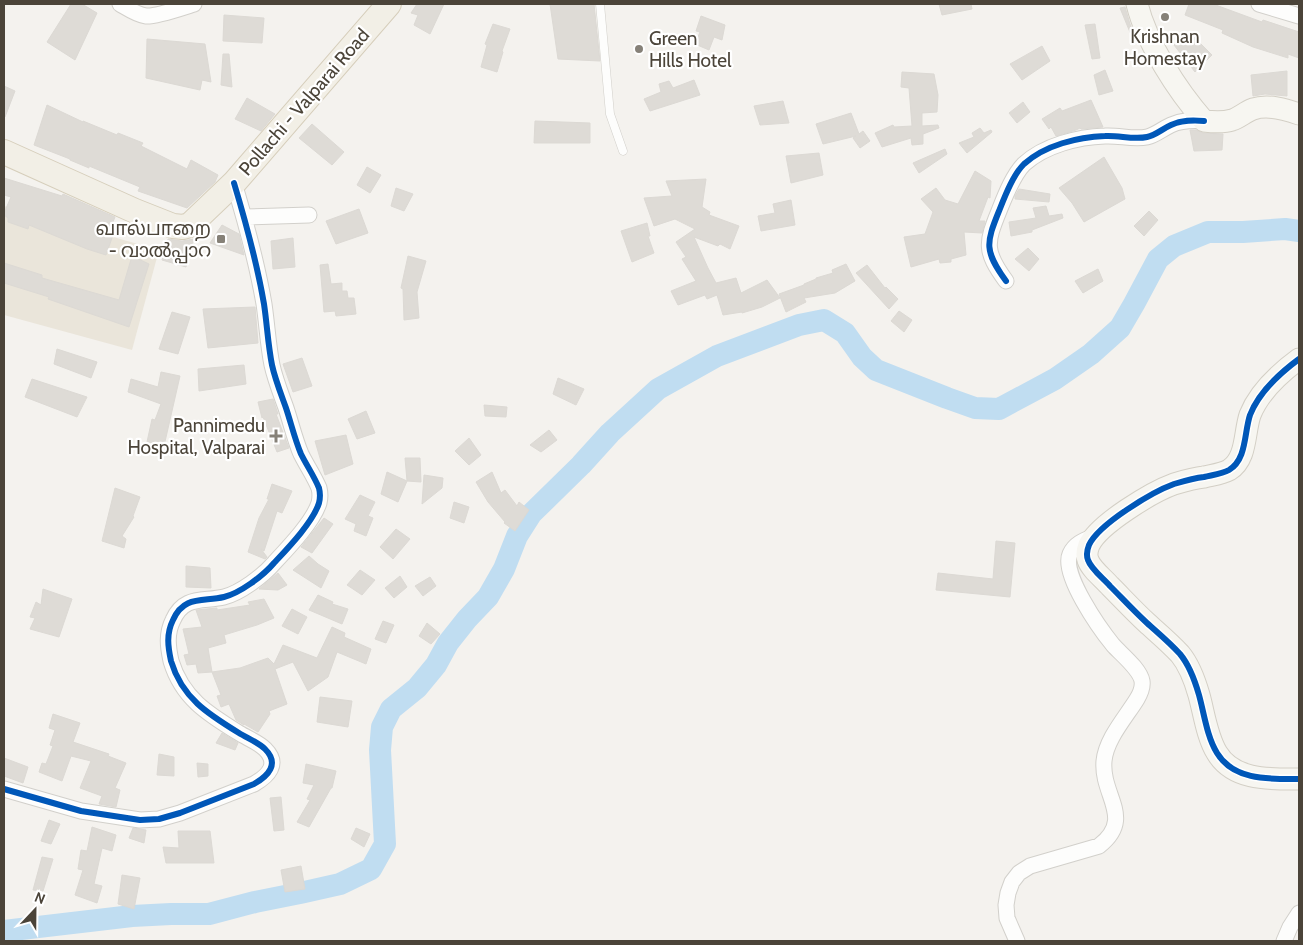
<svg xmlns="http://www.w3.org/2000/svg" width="1303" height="945" font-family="Cabin,'Noto Sans Malayalam','Noto Sans Tamil',sans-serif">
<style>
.education{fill:#eae5da}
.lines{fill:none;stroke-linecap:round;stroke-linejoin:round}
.river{stroke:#c0ddf1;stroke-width:22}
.building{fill:#dedbd6;stroke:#dcd9d4}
.lane-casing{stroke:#d2d0cb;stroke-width:9}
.street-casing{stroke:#d2d0cb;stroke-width:17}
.secondary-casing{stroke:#d3cfc5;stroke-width:23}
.primary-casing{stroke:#d6cebb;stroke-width:26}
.lane{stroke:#fdfdfc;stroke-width:8}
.street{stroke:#fdfdfc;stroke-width:15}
.secondary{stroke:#f7f6f1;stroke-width:21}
.primary{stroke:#f2efe6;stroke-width:24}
.cycleway-casing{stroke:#fff;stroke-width:9}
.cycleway{stroke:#0057b8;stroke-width:6}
.poi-dot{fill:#868178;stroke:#fff;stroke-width:2}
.labels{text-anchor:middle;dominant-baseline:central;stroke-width:4.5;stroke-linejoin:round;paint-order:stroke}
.poi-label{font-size:19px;fill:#4b4439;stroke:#fff;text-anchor:end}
.street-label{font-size:19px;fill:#4b4439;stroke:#fff}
</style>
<rect width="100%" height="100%" fill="#f4f2ee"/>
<!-- education -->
<path class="education" d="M4 206 159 250 132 350 4 315Z"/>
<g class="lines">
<!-- river -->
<path class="river" d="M4 931 132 916 171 914H209L255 902 300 893 340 884 371 869 385 844 380 750 382 727 391 709 417 688 436 665 448 643 467 619 488 597 504 569 517 536 531 514 581 465 610 433 658 389 717 356 799 325 824 320 845 333 862 357 876 370 947 398 975 408 999 409 1055 379 1091 354 1120 328 1134 304 1158 259 1174 246 1208 232H1243L1285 229 1299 231"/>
</g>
<!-- building -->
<path class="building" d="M71 4H82L97 13 75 60 47 42Z
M417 4H444L430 34 414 25 418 15 411 13Z
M550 4H594L600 61 558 59Z
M939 4H971L972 9 942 15Z
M1189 4H1213L1262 22 1263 20 1299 32V58L1288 54V58L1253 47 1222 33 1223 30 1185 15Z
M1125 7 1130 24 1137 41 1134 42 1120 8Z
M224 15 264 18 262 43 223 41Z
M701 16 725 25 722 40 714 37 709 50 695 44 700 32 696 31Z
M493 24 510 29 502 51 503 52 497 72 481 67 487 45 485 44Z
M1095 24 1100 58 1092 59 1085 25Z
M1190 33 1212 55 1195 72 1174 45Z
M147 39 205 44 211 82 202 80 200 90 146 78Z
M1042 46 1050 61 1022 80 1010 64Z
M223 54H229L232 87 221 85Z
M1105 70 1113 91 1099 95 1094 75Z
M1287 71V96L1265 94 1253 96 1251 75Z
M902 72 934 74 938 95 937 112 922 113V126L938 125 939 128 923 134V144L912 145 911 138 882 147 875 133 893 125 894 127 912 126 909 88 901 87Z
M694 80 700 95 650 111 644 99 661 92 659 84 669 81 673 88Z
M4 86 15 91 5 117H4Z
M247 98 275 114 261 131 235 119Z
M1091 100 1103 127 1081 129 1080 128 1076 130 1056 136 1051 127 1049 129 1042 119 1060 108 1062 111Z
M783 101 789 123 760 125 754 106Z
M1023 102 1030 112 1017 123 1009 113Z
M47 105 83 122V121L117 135 118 133 143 143 141 146 187 169 191 160 218 175 215 182 187 208 138 191 140 187 89 166V168L70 160V159L34 145Z
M851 113 859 134 863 131 870 141 860 148 853 138 856 136 823 144 816 124Z
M535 121 590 123V143H534Z
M312 124 344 152 332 165 299 138Z
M980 128 984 133 991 130 992 132 967 153 959 143 974 137 972 133Z
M1190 130H1196L1203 133 1223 134 1222 150 1194 151Z
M945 149 947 154 919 173 913 163Z
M819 153 823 175 791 183 786 156Z
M1104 157 1122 188 1125 199 1084 222 1072 203 1059 188Z
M367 167 381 175 370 193 357 185Z
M975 171 991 181 990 198 988 197 979 221H985L982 233 964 232 966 255 951 259V262L940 263 939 259 911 267 904 237 925 234 933 212 921 199 936 188 945 200 958 204Z
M4 178 62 196 63 194 115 217 108 234 113 235 106 255 87 249 29 225 28 229 8 222V218L4 215V213L11 197 4 195Z
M706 179 702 207 710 212 709 215 739 226 730 249 720 244 718 246 694 237 708 268 716 283 736 278 741 293 767 280 780 298 762 307 742 313V312L723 315 717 295 707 299 705 295 678 305 671 291 696 281 682 259 686 257 676 242 695 229 675 219 654 226 644 198 672 196 666 181Z
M396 188 413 194 404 211 391 206Z
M1019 189 1050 194 1049 202 1015 199V196Z
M791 200 795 225 761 231 758 216 775 213 773 204Z
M1046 206 1049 216 1062 214 1063 218 1032 230V232L1011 236 1009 222 1036 218 1033 208Z
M359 209 368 233 336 244 326 221Z
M1149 211 1158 220 1144 236 1134 226Z
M647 223 650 236H648L654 253 632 262 621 231Z
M222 225 239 234 244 255 210 243Z
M293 238 295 267 273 269 271 241Z
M168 239 182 241 194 239 186 267 162 260Z
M1028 248 1039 259 1029 271 1015 259Z
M132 256 149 264 129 327 48 299 49 297 4 283V263L42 275V278L119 300Z
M408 256 426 261 417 292 419 318 404 320 403 289 401 288Z
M328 264 331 284 342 283V291H347L348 298H354L356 314 336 316 335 311 324 312 320 265Z
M846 264 855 281 835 293 804 298 806 302 786 312 779 294 804 285V284L816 279V278L833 273 832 270Z
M867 265 885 288 886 287 898 299 889 309 856 273Z
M1098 269 1103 281 1083 293 1075 281Z
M255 307 258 343 208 348 203 309Z
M899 311 912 320 904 332 891 321Z
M172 312 190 317 178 354 159 349Z
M57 349 97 362 91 378 54 364Z
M302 358 312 386 293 392 283 364Z
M244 365 246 384 199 391 198 369Z
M161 372 180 376 164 446 147 442 152 419 155 420 161 404 128 392 131 379 158 387Z
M558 378 584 389 576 405 553 394Z
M32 379 87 397 77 417 25 397Z
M273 399 278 414H276L289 448 277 452 263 417 262 418 258 402Z
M484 405 507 407 506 417 485 416Z
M366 411 375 433 357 439 348 419Z
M549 430 557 440 541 452 530 445Z
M346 435 353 464 325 475 315 441Z
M469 438 481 455 469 465 455 451Z
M405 458H420L421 482 407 481Z
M387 472 407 481 398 502 381 494Z
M492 472 501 493 505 490 517 506 519 502 529 510 515 531 504 523 505 522 488 502 476 482Z
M424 475 443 478 442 488 422 504Z
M272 484 292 491 282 513 277 511 264 551 261 549 267 557 265 559 248 552 259 518 269 499H267Z
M115 488 140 497 133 516 134 517 122 536 126 539 124 548 102 541Z
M360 495 375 502 368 516 373 518 366 536 354 531 356 524 345 519Z
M454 502 469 507 464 523 450 518Z
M324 518 333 524 312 553 301 547Z
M396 529 410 539 393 559 380 547Z
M996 541 1015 543 1010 597 936 590 938 573 993 579Z
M309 556 318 564 329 571 321 588 293 570Z
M186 566 210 568 211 588 186 587Z
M360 570 375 580 362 595 347 585Z
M278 573 287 585 278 590 259 589Z
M400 576 407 587 394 598 385 588Z
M430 577 436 586 423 596 415 586Z
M43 589 72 599 59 637 30 629 35 618 30 617 36 602 41 605Z
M318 595 333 602 332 604 348 609 342 624 309 610Z
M264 599 274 618 257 625 224 635 226 643 208 648 212 672 198 673 196 664 187 665 184 655 189 654 183 629 202 627 196 610 217 608V610L250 605 248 602Z
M292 609 307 617 298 634 282 626Z
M383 621 394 625 386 643 375 639Z
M427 623 440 634 431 644 419 636Z
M332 627 345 633 344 637 371 649 366 664 337 652 328 677 308 691 293 662 275 669 287 704 269 711 270 714 258 732 244 724V725L236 720 229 704 221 707 217 696 221 695 212 672 240 668 268 658 274 664 283 645 317 658Z
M320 697 352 701 348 727 317 722Z
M53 714 80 723 73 742 109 754 108 756 126 763 115 788 120 790 116 807 99 804 102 796 80 788 91 761 71 756 62 781 39 772 42 763 46 764 53 746 50 745 55 730 49 728Z
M222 733 238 743 235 750 216 743Z
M159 754 174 757V776L157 775Z
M4 758 28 767 23 783 4 776Z
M197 763 208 764V776L198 777Z
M306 764 336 771 332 788H331L309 827 297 822 310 800 307 799 314 785 303 783Z
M281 797 284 830 274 831 270 798Z
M49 820 60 824 51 844 41 841Z
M92 827 116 835 112 851 102 848 94 884 102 886 97 903 75 895 83 870 78 869 81 850 87 851Z
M133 828 146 830 144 843 129 838Z
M356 828 370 834 364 847 351 839Z
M178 831H210L214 863H166L163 847 179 848Z
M42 857 53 859 43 891 33 890Z
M301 866 305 889 285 892 281 870Z
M122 875 140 878 134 909 118 904Z"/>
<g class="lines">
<defs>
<path id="lane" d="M600 4 610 114 623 151"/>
<path id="street" d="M120 4C127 8 137 15 146 16 156 17 184 7 194 4
M1259 4 1299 16
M244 217 309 215
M1006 281C984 251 986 243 999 211 1005 196 1013 175 1024 164 1045 145 1078 137 1105 136 1119 135 1133 140 1147 137 1156 135 1162 129 1171 125 1182 120 1192 120 1204 121
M4 789 81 811 140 820 159 819 180 813 254 784C268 776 280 764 265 749 258 742 247 738 239 733 208 714 182 698 171 661 168 647 166 634 173 620 184 595 203 602 224 597 240 593 263 576 274 563 288 548 313 522 319 503 320 499 320 492 319 488 314 476 307 466 301 454 295 440 291 423 286 408 281 394 275 379 272 365 268 345 267 324 264 304 257 263 246 223 234 183
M1017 941 1007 918 1006 905 1008 893 1012 882 1019 873 1030 866 1099 846C1135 818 1101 796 1104 761 1106 739 1126 717 1137 699 1140 694 1143 687 1142 681 1140 669 1121 654 1113 645 1100 629 1061 574 1070 554 1075 543 1085 540 1095 536
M1284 941 1290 927 1299 913"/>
<path id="secondary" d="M1137 4C1147 44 1177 90 1204 121 1213 122 1223 123 1232 120 1239 118 1245 112 1253 109 1268 104 1285 109 1299 114
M1299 359C1280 373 1259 392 1250 415 1244 433 1247 459 1229 470 1222 474 1212 475 1204 477 1194 478 1184 481 1174 484 1152 492 1099 524 1089 545 1087 550 1086 555 1088 560 1091 569 1103 578 1110 586 1122 598 1134 611 1147 623 1158 633 1170 643 1180 654 1190 666 1195 681 1199 695 1204 713 1207 737 1217 753 1234 781 1270 779 1299 779"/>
<path id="primary" d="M4 152 135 211 173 226 183 227 190 225 234 183 389 4"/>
</defs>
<!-- lane casing -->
<use href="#lane" class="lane-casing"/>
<!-- street casing -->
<use href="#street" class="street-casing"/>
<!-- secondary casing -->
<use href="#secondary" class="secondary-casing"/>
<!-- primary casing -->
<use href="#primary" class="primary-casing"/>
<!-- lane -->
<use href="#lane" class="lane"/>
<!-- street -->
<use href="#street" class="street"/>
<!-- secondary -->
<use href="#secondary" class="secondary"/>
<!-- primary -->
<use href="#primary" class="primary"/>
<defs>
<path id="cycleway" d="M1006 281C984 251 986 243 999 211 1005 196 1013 175 1024 164 1045 145 1078 137 1105 136 1119 135 1133 140 1147 137 1156 135 1162 129 1171 125 1182 120 1192 120 1204 121
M1299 359C1280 373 1259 392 1250 415 1244 433 1247 459 1229 470 1222 474 1212 475 1204 477 1194 478 1184 481 1174 484 1152 492 1099 524 1089 545 1087 550 1086 555 1088 560 1091 569 1103 578 1110 586 1122 598 1134 611 1147 623 1158 633 1170 643 1180 654 1190 666 1195 681 1199 695 1204 713 1207 737 1217 753 1234 781 1270 779 1299 779
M4 789 81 811 140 820 159 819 180 813 254 784C268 776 280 764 265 749 258 742 247 738 239 733 208 714 182 698 171 661 168 647 166 634 173 620 184 595 203 602 224 597 240 593 263 576 274 563 288 548 313 522 319 503 320 499 320 492 319 488 314 476 307 466 301 454 295 440 291 423 286 408 281 394 275 379 272 365 268 345 267 324 264 304 257 263 246 223 234 183"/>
</defs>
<!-- cycleway casing -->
<use href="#cycleway" class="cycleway-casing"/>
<!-- cycleway -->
<use href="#cycleway" class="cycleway"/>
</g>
<!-- markers -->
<g class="poi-dot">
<circle cx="1165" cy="17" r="5"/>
<circle cx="639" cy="49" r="5"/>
<rect x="216" y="234" width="10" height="10" rx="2.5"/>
<path d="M273.5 428.5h5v5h5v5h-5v5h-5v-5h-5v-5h5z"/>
</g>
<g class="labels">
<!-- poi labels -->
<g class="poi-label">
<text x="1165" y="36" text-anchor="middle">Krishnan<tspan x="1165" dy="22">Homestay</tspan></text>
<text x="649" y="38" text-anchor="start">Green<tspan x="649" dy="22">Hills Hotel</tspan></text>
<text x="211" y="228">வால்பாறை<tspan x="211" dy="22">- വാൽപ്പാറ</tspan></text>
<text x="265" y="425">Pannimedu<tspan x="265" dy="22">Hospital, Valparai</tspan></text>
</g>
<!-- street labels -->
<g class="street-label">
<text transform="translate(304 102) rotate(-49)">Pollachi - Valparai Road</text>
</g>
</g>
<!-- border -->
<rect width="1303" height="945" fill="none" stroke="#4b4439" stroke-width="10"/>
<!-- north arrow -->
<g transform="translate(35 910) rotate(22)" stroke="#ffffff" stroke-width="4" paint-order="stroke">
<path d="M0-4L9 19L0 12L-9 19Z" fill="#4b4439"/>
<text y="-8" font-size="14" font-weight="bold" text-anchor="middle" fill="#4b4439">N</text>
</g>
</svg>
